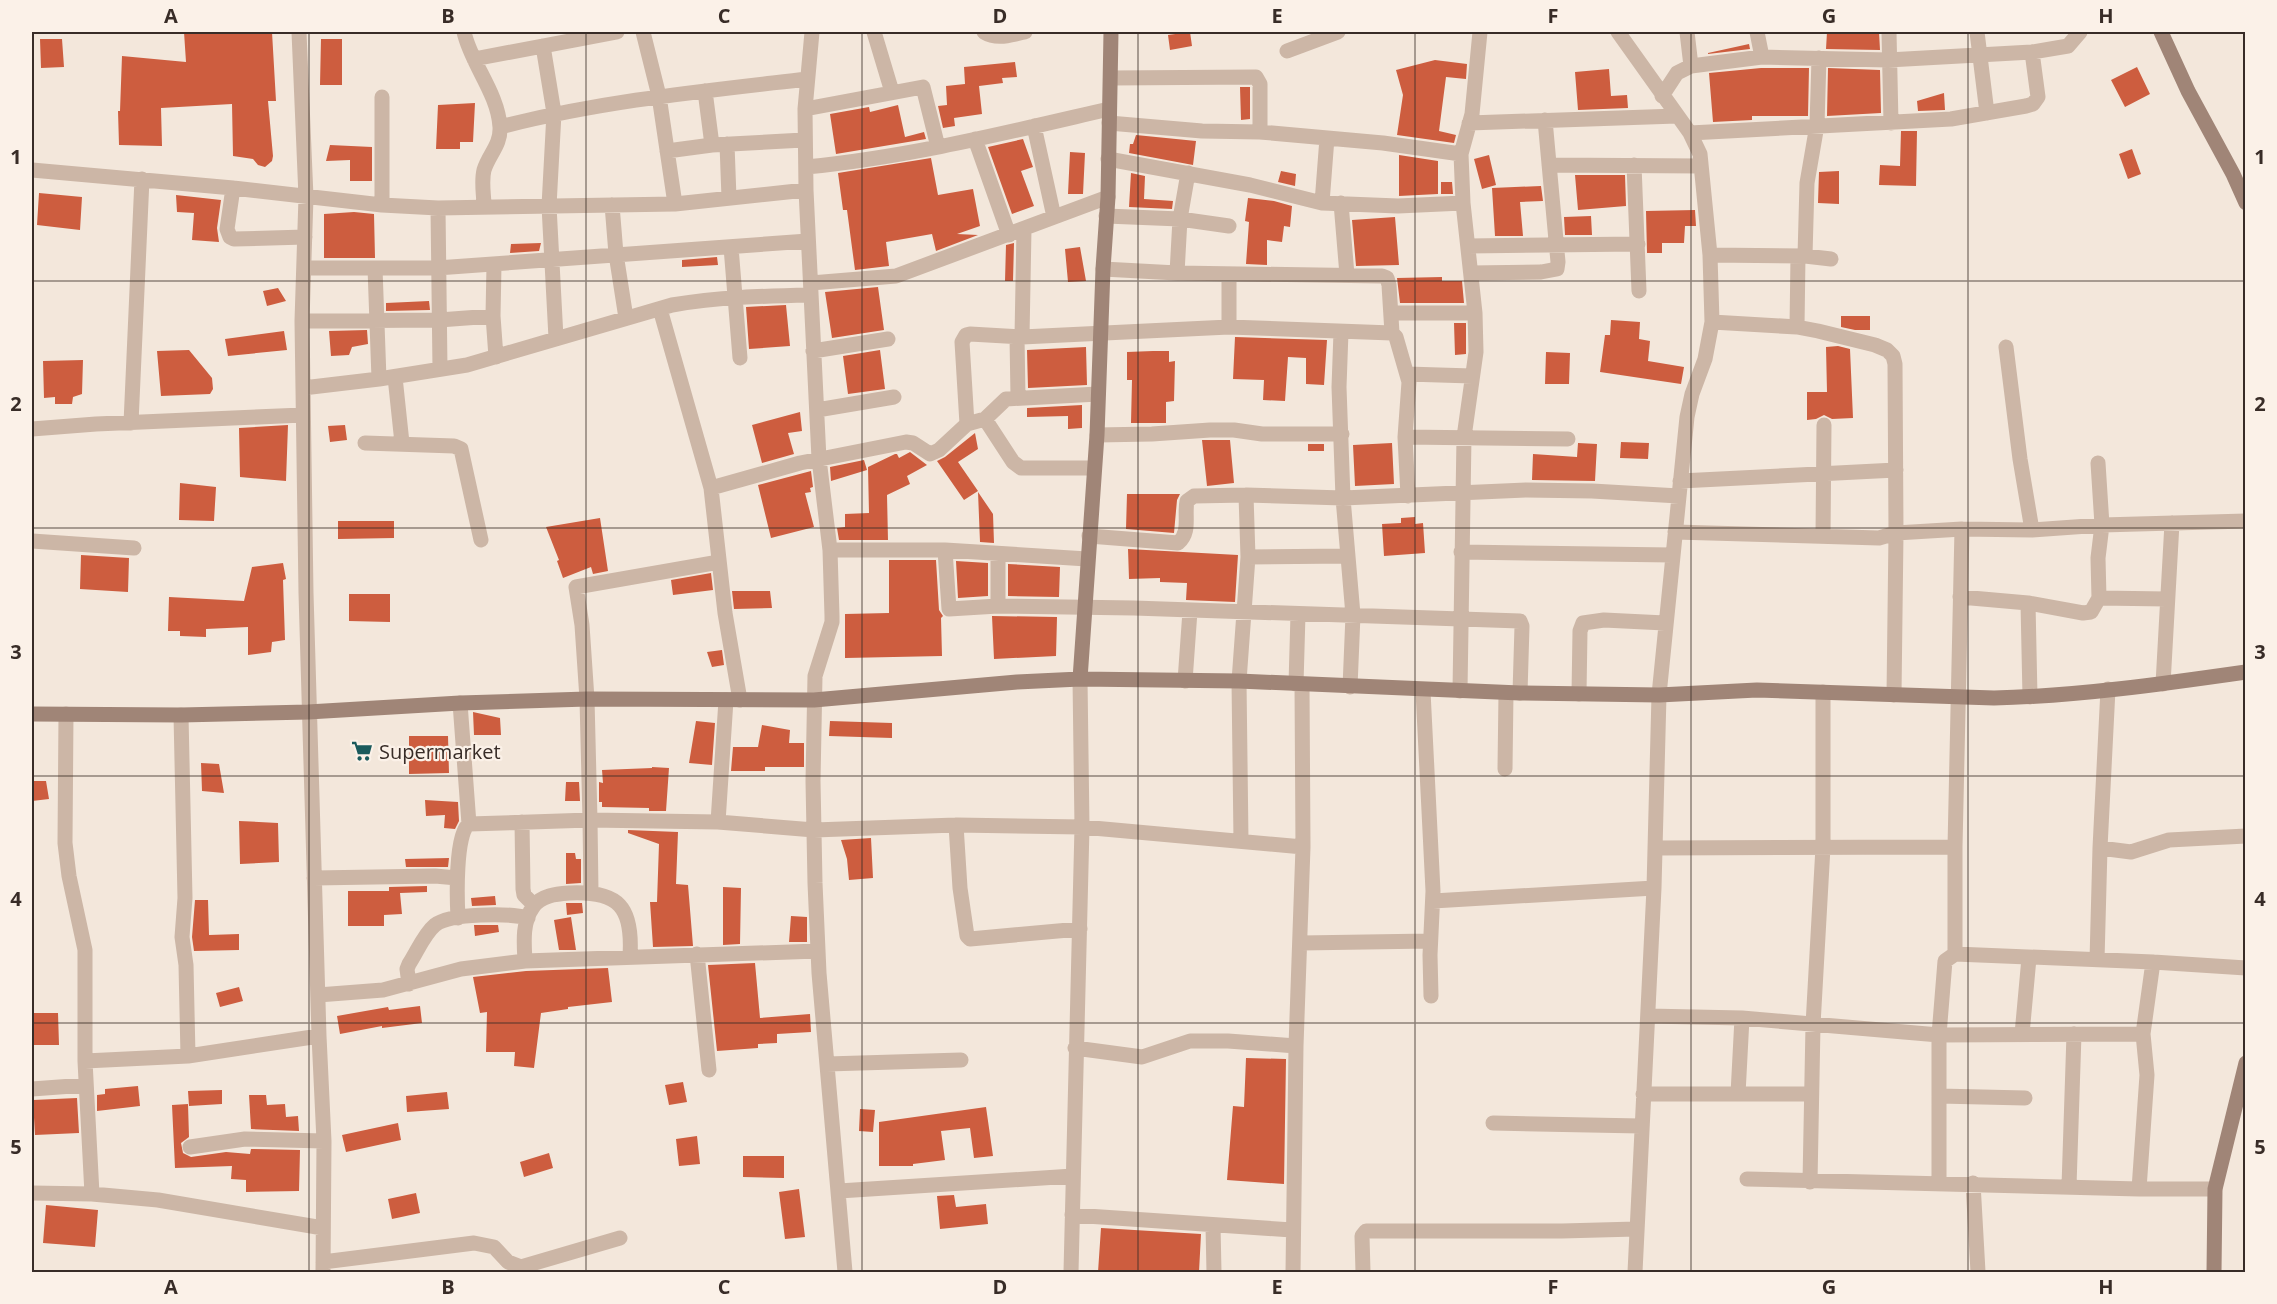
<svg xmlns="http://www.w3.org/2000/svg" width="2277" height="1304" font-family="'Open Sans',sans-serif">
<style>
.building{fill:#cd5d3f}
.lines{fill:none;stroke-linecap:round;stroke-linejoin:round}
.street{stroke:#ccb6a6;stroke-width:15}
.secondary{stroke:#a08577;stroke-width:15}
.grid{fill:none;stroke:#382c27;stroke-width:1.5;stroke-opacity:0.55}
.labels{text-anchor:middle;dominant-baseline:central;stroke-width:4.5;stroke-linejoin:round;paint-order:stroke}
.poi-label{font-size:20px;fill:#382c27;stroke:#fbf1e8;text-anchor:start}
.neatline{fill:none;stroke:#382c27;stroke-width:2}
.grid-label{font-size:20px;text-anchor:middle;font-weight:bold;fill:#382c27}
</style>
<rect width="100%" height="100%" fill="#f3e7db"/>
<!-- building -->
<path class="building" d="M184 32H272L276 101H268L273 156 272 161 265 167 258 165 253 159 233 156 232 104 161 108 162 146 119 145 118 111H120L122 56 186 62Z
M1190 32 1192 46 1170 50 1168 35Z
M1827 32H1879L1880 50 1826 49Z
M40 39H62L64 67 41 68Z
M321 39H342V85H320Z
M1749 44 1750 49 1708 54V53Z
M1435 60 1467 64 1466 79 1446 77 1439 131 1456 135 1454 143 1397 135 1403 95 1396 70Z
M1015 62 1017 77 1002 78 1003 83 979 86 982 114 954 118 955 126 943 128 938 106 947 105 946 86 965 84 964 67Z
M2137 67 2150 94 2125 107 2111 80Z
M1761 68H1809L1808 116H1752V120L1713 122 1709 73Z
M1828 68 1880 70 1881 113 1827 116Z
M1609 69 1611 96 1627 95 1628 108 1578 110 1575 72Z
M1240 87H1250V119L1241 120Z
M1944 93 1945 110 1918 111 1917 101Z
M475 103 473 142H460V149H436L438 105Z
M898 105 905 137 924 132 926 139 836 154 830 114 869 107 870 112Z
M1901 131H1917L1916 186 1879 185 1880 165 1900 166Z
M1136 135 1196 141 1193 165 1129 153 1130 144H1133Z
M1023 139 1033 167 1021 171 1034 206 1012 214 988 147Z
M330 145 372 147V181H350V160L326 161Z
M2132 149 2141 174 2128 179 2119 154Z
M1070 152 1085 153 1083 194H1068Z
M1399 155 1438 161V194L1399 196Z
M1489 155 1496 185 1482 189 1474 159Z
M931 158 938 195 973 189 980 226 957 234 978 235 936 251 932 234 886 242 889 266 855 270 847 210H843L838 173Z
M1281 171 1296 174 1295 186 1278 182Z
M1839 171V204L1818 203 1819 172Z
M1131 173 1145 176 1144 199 1173 201 1172 209 1129 207Z
M1575 175H1625L1626 206 1578 210Z
M1441 182H1452L1453 194H1441Z
M1541 186 1543 201 1520 202 1523 236H1495L1492 188Z
M39 193 82 197 80 230 37 225Z
M176 195 221 200 217 228 219 242 192 240 194 213 177 212Z
M1248 198 1274 201 1292 206 1290 227 1284 226 1282 242 1267 240V265L1246 264 1249 222 1245 221Z
M1695 210 1696 226H1685L1684 243H1662V253H1647L1646 211Z
M354 212 374 214 375 258H324V214Z
M1591 216 1592 235H1565L1564 217Z
M1395 217 1399 265 1356 266 1352 220Z
M541 243 539 251 510 253 511 244Z
M1014 243 1013 281H1005L1006 245Z
M1080 247 1086 281 1068 282 1065 249Z
M717 257 718 265 682 267V260Z
M1442 277V281H1462L1464 303H1400L1397 278Z
M878 287 884 330 832 338 825 292Z
M278 288 286 301 267 306 263 291Z
M429 301 430 310 386 311V303Z
M786 305 790 346 749 349 746 307Z
M1841 316H1870V330H1855L1841 327Z
M1611 320 1640 322 1639 339 1650 341 1648 361 1684 367 1681 384 1600 372 1605 335H1610Z
M1454 323H1466V354L1455 355Z
M367 330 368 344 352 347 349 355 331 356 329 331Z
M284 331 287 350 228 356 225 339Z
M1235 337 1327 340 1324 385 1306 384V358L1288 357 1285 401 1263 400 1264 380 1233 379Z
M1838 346 1850 349 1853 418 1832 419 1824 415 1816 419 1807 420V392H1827L1826 347Z
M1086 347 1087 385 1028 388 1027 350Z
M189 350 212 378 213 389 210 394 161 396 157 351Z
M880 350 885 389 848 394 843 356Z
M1153 351H1169V362L1175 361 1174 401 1166 402V423H1131L1132 380H1127V352Z
M1546 352 1570 353 1569 384H1545Z
M83 360 82 394 73 397 72 404H55V397L44 398 43 361Z
M1082 405V428L1068 429V416L1027 417V408Z
M800 412 802 431 788 433 794 454 762 463 752 425Z
M288 425 286 481 240 477 239 428Z
M345 425 347 440 330 442 328 426Z
M975 433 978 449 958 462 978 491 964 500 937 461 945 457Z
M1202 440H1230L1234 483 1207 486Z
M1621 442 1649 443 1648 459 1620 458Z
M1392 443 1394 484 1355 486 1353 445Z
M1578 443 1597 444 1595 481 1532 480 1533 454 1577 457Z
M1308 444H1324V451H1308Z
M910 452 927 465 907 476 910 484 887 495 888 540H839L837 528 845 527V514L869 513 868 467 895 454H897L899 458Z
M864 460 867 470 831 481 830 467Z
M811 471 813 487 810 488 811 492 805 493 814 527 771 538 758 485Z
M180 483 216 487 214 521 179 520Z
M978 492 993 514 994 543 980 542Z
M1127 494H1180L1177 500 1174 533 1126 529Z
M1415 517V524L1423 523 1425 553 1384 556 1382 524 1401 523V518Z
M600 518 608 571 593 574 591 567 563 578 557 561 559 560 546 527Z
M338 521H394V538L338 539Z
M1128 549 1238 555 1235 602 1186 600 1187 583 1160 582V578L1129 579Z
M81 555 129 558 128 592 80 589Z
M889 560H936L939 610 943 616 941 618 942 656 845 658V614L889 613Z
M956 561 988 563V596L958 598Z
M283 563 286 579 283 580 285 640 272 642 271 652 248 655V627L206 629V637L180 636V631H168L169 597 244 601 252 567Z
M1008 564 1060 567 1059 597 1008 596Z
M711 573 713 590 673 595 671 580Z
M732 591H770L772 608 734 609Z
M349 594H390V622L349 621Z
M992 616 1057 617 1056 656 994 659Z
M722 650 724 665 712 667 707 652Z
M473 712 500 718 501 735H474Z
M696 721 715 723 712 765 689 763Z
M830 721 892 723V738L829 736Z
M762 725 790 730 789 743H804V767H765V771H731L733 747H758Z
M409 736H448L449 773 409 774Z
M201 763 219 764 224 793 202 791Z
M652 767 669 768 666 811H649V808L602 807V802H599V782L603 783 602 770 652 768Z
M32 781H46L49 799 32 801Z
M566 782H579L580 801H565Z
M425 800 458 802 459 821 455 829 444 828 445 815 426 816Z
M239 821 278 823 279 862 240 864Z
M628 830 678 832 676 884 688 885 693 946 653 947 650 902H657L659 844 628 833Z
M871 838 873 878 849 880 847 859 841 840Z
M566 853H575L576 859H581V883L566 884Z
M449 858 448 867H406L405 859Z
M427 886V892L400 893 402 914 384 915V926H348V891H389V887Z
M723 887 741 888 740 944 723 945Z
M495 896 496 905 472 906 471 898Z
M195 900H208L209 935 239 934V950L194 951 192 937Z
M566 903H582L583 913 567 915Z
M791 916 807 917V942H789Z
M571 917 576 950H559L554 920Z
M474 925H498L499 932 475 936Z
M755 963 760 1018 810 1014 811 1032 777 1034V1043L758 1044V1048L717 1051 708 965Z
M608 968 612 1002 568 1007V1009L541 1013 534 1068 514 1066 515 1052H486L487 1012 480 1013 473 977 526 971Z
M239 987 243 1001 220 1007 216 993Z
M420 1006 422 1023 382 1028V1026L340 1034 337 1016 388 1007 389 1010Z
M33 1013H58L59 1045H33Z
M1246 1058 1286 1059 1284 1184 1227 1180 1233 1106 1244 1107Z
M683 1082 687 1102 669 1105 665 1085Z
M138 1086 140 1106 97 1111V1095L105 1094V1089Z
M222 1090V1104L189 1106 188 1091Z
M447 1092 449 1109 407 1112 406 1096Z
M249 1095H266L267 1105 285 1104 286 1117 298 1116 299 1131 251 1129Z
M77 1098 79 1133 35 1135 33 1100Z
M188 1104 189 1137 181 1143 183 1153 191 1157 226 1152 250 1154 251 1149 300 1150 299 1191 246 1192V1180L231 1179 232 1166 175 1168 172 1105Z
M986 1107 993 1156 974 1158 970 1128 941 1131 945 1160 913 1164V1166H879V1122Z
M860 1109 875 1110 873 1132 859 1131Z
M398 1123 401 1140 346 1152 342 1135Z
M697 1136 700 1164 679 1166 676 1139Z
M549 1153 553 1168 524 1177 520 1162Z
M743 1156H784V1178L743 1177Z
M799 1189 805 1237 785 1239 779 1192Z
M416 1193 420 1213 392 1219 388 1199Z
M954 1195 956 1207 986 1204 988 1224 940 1229 937 1196Z
M46 1205 98 1210 95 1247 43 1243Z
M1101 1228 1201 1234 1199 1272H1098Z"/>
<g class="lines">
<!-- street -->
<path class="street" d="M299 32 306 197 302 321 306 593 319 1036 324 1141 323 1272
M464 32C471 64 498 93 500 127 501 145 489 154 484 170 481 182 484 195 484 207
M643 32 659 96 675 204
M812 32 805 109 806 190 819 459 830 550 832 616V622L815 676 813 781 815 883 819 973 845 1272
M874 32 892 92
M984 32C997 40 1010 35 1025 32
M1618 32 1690 133 1700 154 1710 255 1712 322 1705 359 1692 394 1687 417 1659 695 1654 888 1635 1272
M1687 32 1691 66
M1757 32 1762 57
M1889 32 1891 123
M1977 32 1987 113
M543 46 554 113 549 206 556 338
M1287 51 1338 32
M474 59 617 32
M1111 78 1256 77 1260 84V132
M705 91 712 145
M1662 96 1677 73 1691 66 1762 57 1888 60 2032 52 2068 46 2080 32
M382 97V205
M805 109 923 87 938 147
M1109 123 1202 131 1260 132 1383 143 1461 154 1472 114 1480 32
M1469 123 1677 116
M1034 126 1054 217
M500 127C601 101 704 91 807 79
M1690 133 1951 119 2026 106 2033 104 2038 97 2032 52
M975 139 1009 235
M727 144 729 198
M667 151 712 145 804 140
M1108 159 1250 185 1322 203 1398 206 1463 203
M1549 165 1701 166
M1634 165 1639 291
M806 167C909 157 1009 132 1109 109
M32 170 233 188 382 205 438 208 675 204 806 190
M233 188 227 229 230 237 234 239 305 237
M1322 203 1327 138
M1341 203 1347 275
M612 205 616 254 626 318
M438 208 440 369
M1106 216 1180 219 1229 226
M1468 246 1638 244
M731 247 740 358
M1710 255 1805 256 1831 259
M1805 256 1807 183 1817 125 1819 58
M494 265 493 316 496 357
M304 268H437L808 241
M375 268 379 379
M1103 269 1177 273 1382 276 1387 278 1389 285 1392 333 1396 337 1409 382 1405 437 1408 496
M1177 273 1180 219 1188 173
M1471 273 1541 272 1557 269 1558 262 1545 120
M811 283 896 276 1108 197
M660 309 711 488 725 613 740 700
M1391 313H1475
M302 321 439 320 493 316
M1712 322 1797 327 1818 331 1875 345 1887 350 1893 356 1895 364 1896 533 1894 695
M1229 327V274
M1797 327 1798 256
M1341 332 1339 387 1343 498 1353 615 1350 687
M1017 337 1018 397
M1022 337 1024 229
M2006 347 2020 459 2032 530
M813 351 888 339
M1407 374 1472 376
M395 377 402 443
M303 388 379 379 467 365 672 305C718 297 764 296 811 295
M817 410 894 397
M985 419 1013 462 1021 468H1094
M131 423 142 179
M967 424 962 342 966 335 970 334 1022 337 1229 327 1392 333
M32 429 96 424 303 415
M1097 435 1152 434 1210 430H1234L1262 434H1342
M1405 437 1568 439
M365 443 454 446 461 449 481 540
M1680 481 1896 470
M711 488 800 463 906 442 913 443 930 454 939 450 967 424 985 419 1006 399 1098 394
M1675 532 1879 538 1896 533 1962 529 2032 530 2102 525 2246 521
M1089 536 1178 543C1191 532 1184 516 1187 501L1194 496 1246 495 1343 498 1526 490 1592 491 1679 496
M1823 536 1824 425
M32 541 134 548
M830 550H945L949 609 998 606 1134 608 1520 621 1522 626 1520 693
M945 550 1087 559
M1461 552 1673 555
M998 554V606
M1248 557 1348 556
M719 562 576 587 582 625 587 699 590 820 718 822 814 830 956 825 1082 827 1303 847
M1960 597 2028 603 2083 613 2091 612 2099 598 2098 558 2102 525 2098 463
M2099 598 2167 599
M2028 603 2030 697
M1185 681 1190 611
M1296 684 1298 614
M2163 684 2172 523
M1423 691 1433 891 1430 955 1431 996
M1460 691 1464 437 1476 352 1475 313 1463 203 1461 154
M1579 694 1580 631 1583 623 1604 620 1665 623
M460 703 469 824
M66 714 65 843 69 876 85 950V1061L92 1194
M181 715 185 898 182 937 186 965 188 1056
M1505 769 1506 693
M522 822 523 889 524 895 534 905
M718 822 726 700
M956 825 960 888 967 936 970 939 1080 929
M1241 841 1239 681 1248 557 1246 495
M1656 848 1955 847
M2100 848 2131 852 2169 840 2246 836
M314 878 435 876 457 878
M1433 901 1654 888
M458 918C457 900 455 833 469 824L590 820 591 892
M1301 943 1430 941
M697 954 709 1070
M1955 954V847L1962 529
M2097 960 2100 848 2108 689
M525 961C524 943 522 922 533 907 541 895 557 894 570 893 619 891 633 907 630 956
M409 984 407 969 409 964C417 952 424 934 435 925 450 913 509 913 528 918
M318 995 383 990 461 969 525 961 818 951
M1648 1016 1742 1018 1939 1035 2143 1034
M2022 1034 2029 958
M1075 1048 1142 1057 1190 1041H1228L1296 1046
M85 1061 188 1056 319 1036
M827 1064 961 1060
M32 1089 86 1085
M1643 1094H1811
M1738 1094 1742 1018
M1939 1096 2025 1098
M1493 1123 1641 1126
M190 1147 245 1139 324 1141
M1747 1179 2139 1189H2215
M1810 1182 1813 1025 1823 847V692
M1939 1183V1035L1945 961 1955 954 2153 962 2246 968
M1973 1183 1978 1272
M2069 1186 2074 1034
M2139 1189 2147 1075 2143 1034 2153 962
M839 1191 1073 1176
M32 1193 92 1194 158 1200 323 1228
M1072 1215 1292 1230
M1213 1226 1214 1272
M323 1262 474 1243 494 1247 508 1262 521 1267 620 1238
M1071 1272 1082 827 1080 679
M1293 1272 1296 1046 1303 847 1302 685
M1363 1272 1362 1236 1366 1231H1562L1636 1229"/>
<!-- secondary -->
<path class="secondary" d="M2161 32 2188 91 2233 174 2246 203
M1080 679 1097 435 1103 269 1108 197 1111 32
M32 714 181 715 308 712 460 703 587 699 814 700 1017 682 1080 679 1239 681 1520 693 1659 695 1757 690 1994 698C2078 696 2162 684 2246 672
M2214 1272 2215 1189 2246 1063"/>
</g>
<!-- grid -->
<path class="grid" d="M309 32V1272M586 32V1272M862 32V1272M1138 32V1272M1415 32V1272M1691 32V1272M1968 32V1272M32 281H2246M32 528H2246M32 776H2246M32 1023H2246"/>
<!-- icons -->
<defs>
<symbol id="supermarket-bare" viewBox="-9 -9 18 18"><path d="M-6-5.5h2.5l.6 2H6L4.5 2H-2.5L-4.4-4H-6ZM-1.5 3.2a1.3 1.3 0 1 0 .1 0ZM3 3.2a1.3 1.3 0 1 0 .1 0Z" fill="#1a5a5c" stroke="#fbf1e8" stroke-width="2.5" paint-order="stroke"/></symbol>
</defs>
<g fill-rule="evenodd">
<use href="#supermarket-bare" x="347" y="736" width="30" height="30"/>
</g>
<g class="labels">
<!-- poi labels -->
<g class="poi-label">
<text x="379" y="751">Supermarket</text>
</g>
</g>
<!-- border -->
<rect width="2277" height="1304" fill="none" stroke="#fbf1e8" stroke-width="66"/>
<rect x="33" y="33" width="2211" height="1238" class="neatline"/>
<g class="grid-label">
<text x="171" y="23">A</text>
<text x="448" y="23">B</text>
<text x="724" y="23">C</text>
<text x="1000" y="23">D</text>
<text x="1277" y="23">E</text>
<text x="1553" y="23">F</text>
<text x="1829" y="23">G</text>
<text x="2106" y="23">H</text>
<text x="16" y="164">1</text>
<text x="2260" y="164">1</text>
<text x="16" y="411">2</text>
<text x="2260" y="411">2</text>
<text x="16" y="659">3</text>
<text x="2260" y="659">3</text>
<text x="16" y="906">4</text>
<text x="2260" y="906">4</text>
<text x="16" y="1154">5</text>
<text x="2260" y="1154">5</text>
<text x="171" y="1294">A</text>
<text x="448" y="1294">B</text>
<text x="724" y="1294">C</text>
<text x="1000" y="1294">D</text>
<text x="1277" y="1294">E</text>
<text x="1553" y="1294">F</text>
<text x="1829" y="1294">G</text>
<text x="2106" y="1294">H</text>
</g>
</svg>
